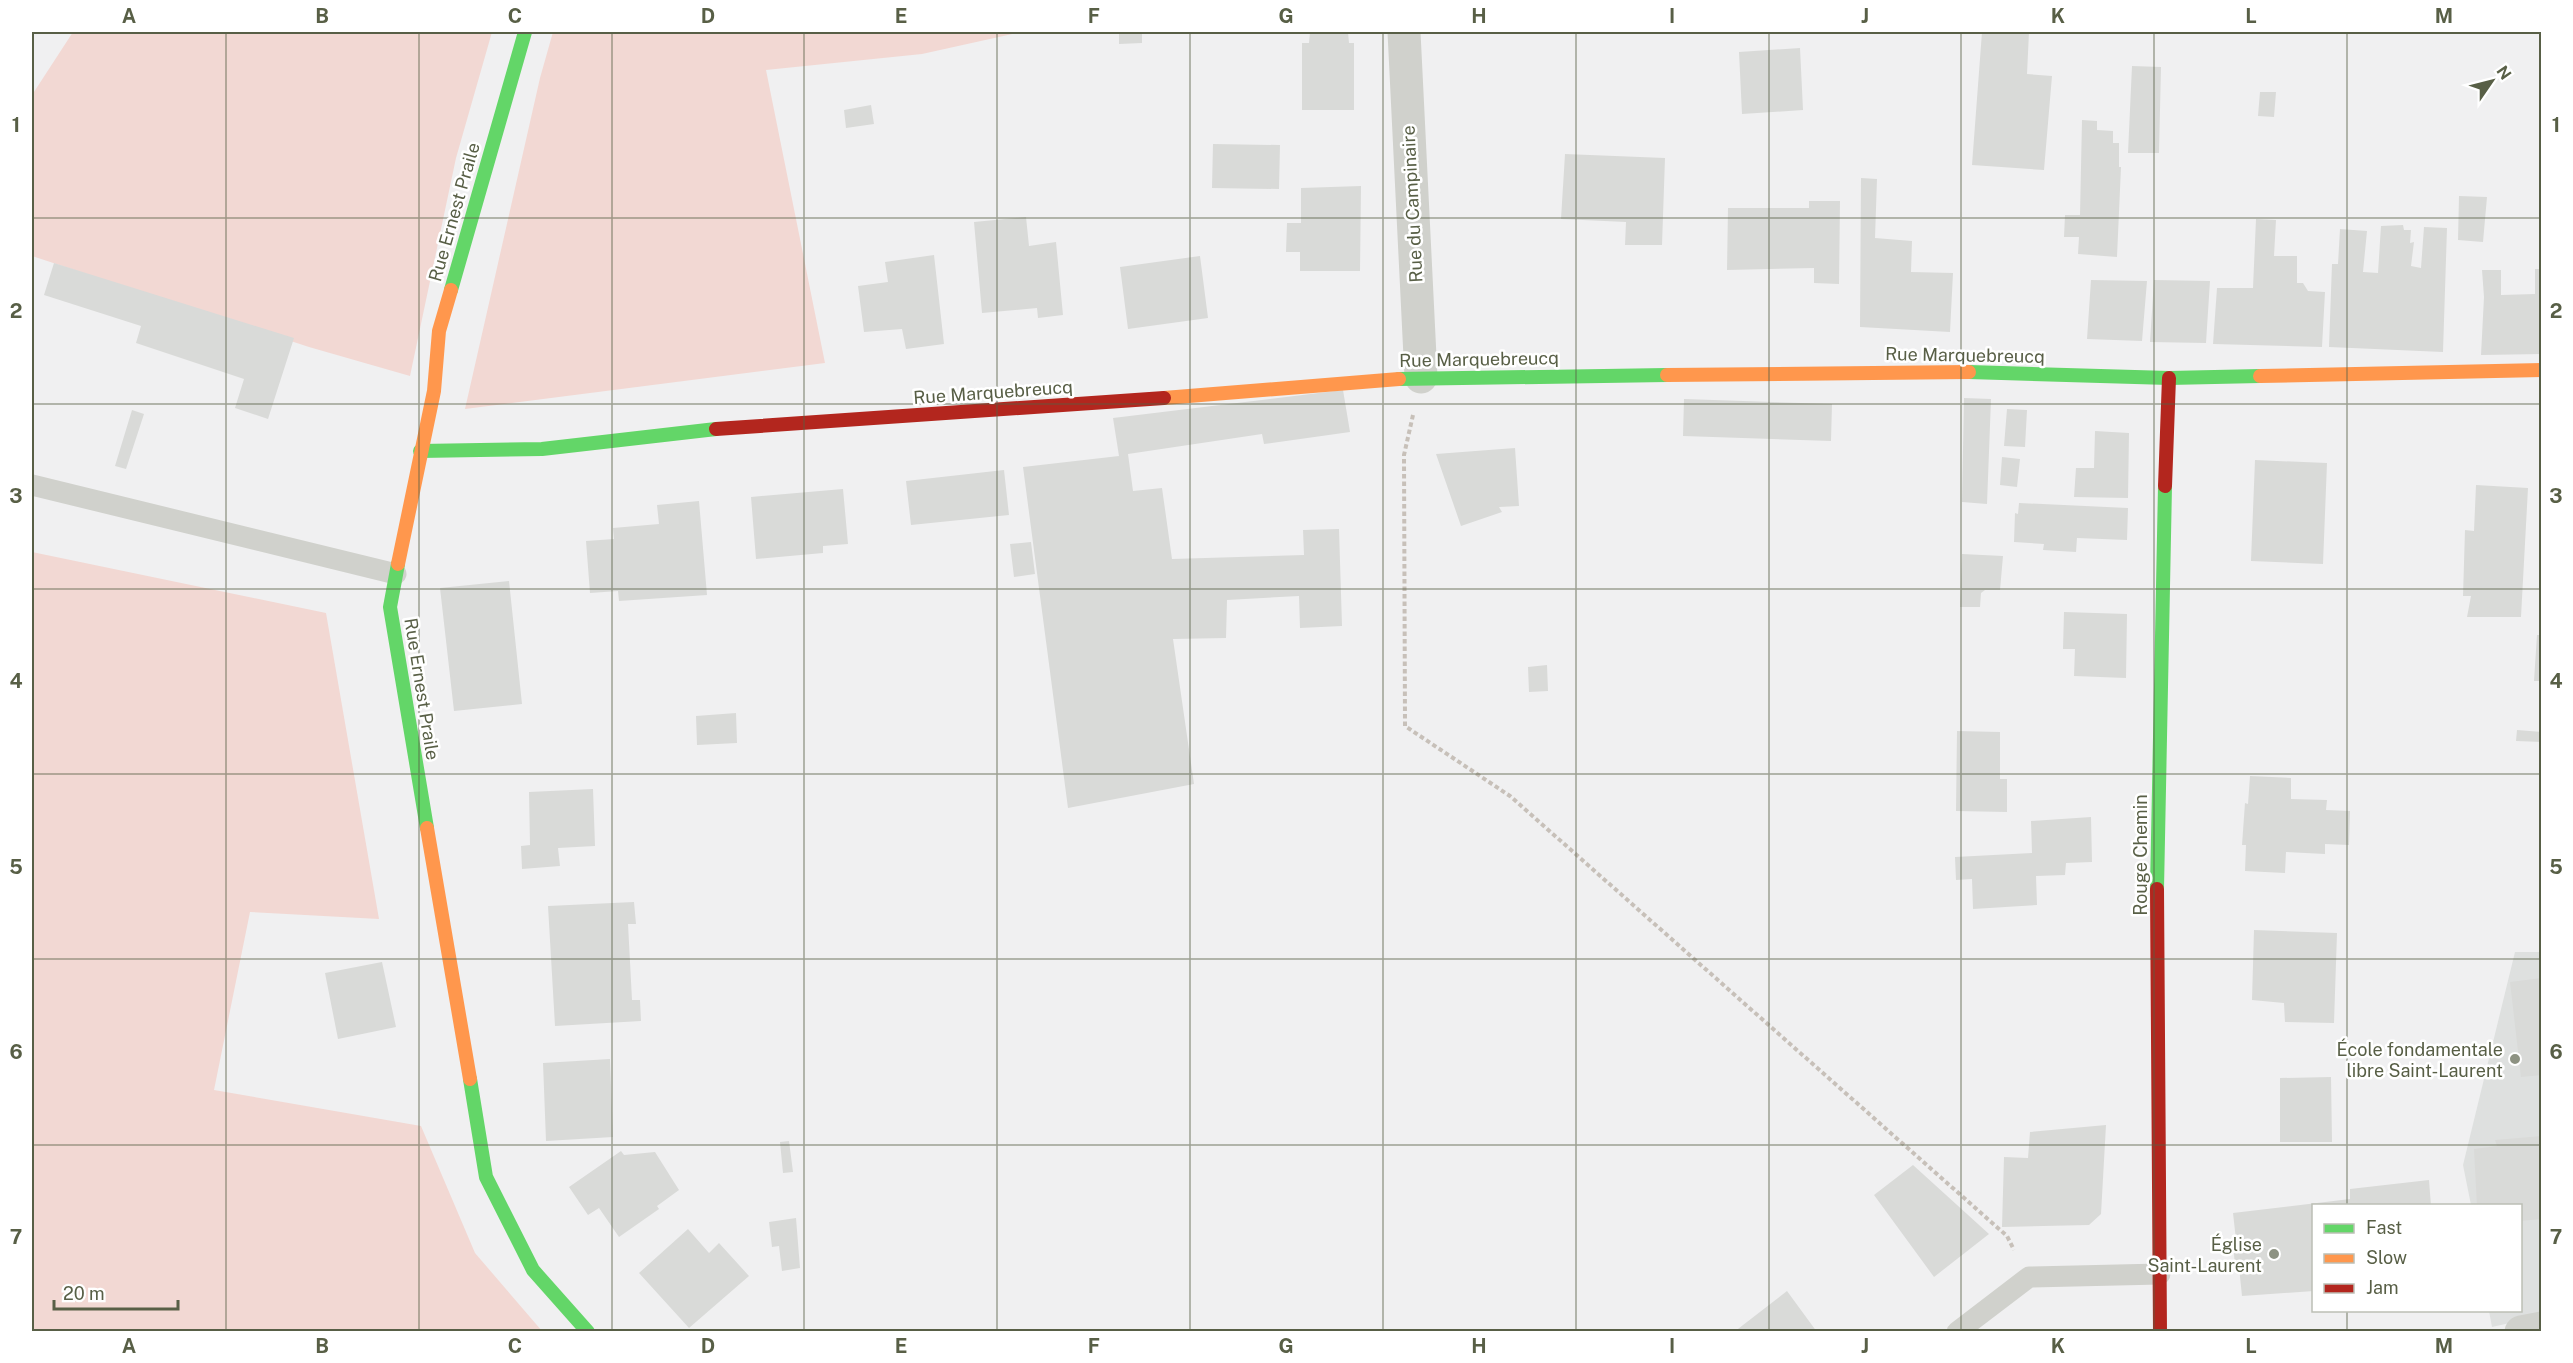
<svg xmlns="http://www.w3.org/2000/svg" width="2573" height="1363" font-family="'Public Sans',sans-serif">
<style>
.education{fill:#dee0df}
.green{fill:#f2d8d3}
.building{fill:#d9dad8}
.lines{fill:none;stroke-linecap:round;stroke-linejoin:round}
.path{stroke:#c7c0b9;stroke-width:4;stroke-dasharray:4.5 3;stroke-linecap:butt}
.lane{stroke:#d0d1cc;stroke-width:21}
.street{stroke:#d0d1cc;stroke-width:33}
.fast{stroke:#63d668;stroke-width:14}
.slow{stroke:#ff974d;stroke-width:14}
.jam{stroke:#b3261e;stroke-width:14}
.grid{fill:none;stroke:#585f46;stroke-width:1.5;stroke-opacity:0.55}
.poi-dot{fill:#8d9282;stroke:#fff;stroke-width:2}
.labels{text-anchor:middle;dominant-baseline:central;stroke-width:5;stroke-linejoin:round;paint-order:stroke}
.street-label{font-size:18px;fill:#585f46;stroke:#fff}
.poi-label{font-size:18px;fill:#585f46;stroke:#fff;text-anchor:end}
.neatline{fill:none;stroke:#585f46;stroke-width:2}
.grid-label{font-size:20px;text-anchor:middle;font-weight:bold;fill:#585f46}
</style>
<rect width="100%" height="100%" fill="#f0f0f1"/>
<!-- education -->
<path class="education" d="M2515 952H2541V1316L2492 1327 2489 1311 2520 1310V1206L2471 1205 2463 1165Z"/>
<!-- green -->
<path class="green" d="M73 32H492L456 158 410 376 309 347 32 256V95Z
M553 32H1021L922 54 766 70 825 363 465 409 540 78Z
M32 552 326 613 379 919 250 912 214 1090 421 1126 475 1253 542 1331H32Z"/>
<!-- building -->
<path class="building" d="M1119 32H1142V43L1119 44Z
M1310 32H1348L1349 43H1354V110H1302V43H1309Z
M1982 32H2029L2027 74 2052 76 2044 170 1972 165Z
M1800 48 1803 110 1742 114 1739 52Z
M2132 66 2161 67 2159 153H2128Z
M2260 92H2276L2274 117 2258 116Z
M871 105 874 124 846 128 844 110Z
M2082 120 2097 121V130L2113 131V143H2119V167H2121L2117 257 2078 254 2079 237H2064L2065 215H2080Z
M1213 144 1280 145 1279 189 1212 188Z
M1565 154 1665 158 1662 245H1625L1626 222 1561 219Z
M1861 178 1877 179 1875 238 1912 241 1911 272 1953 273 1950 332 1860 327Z
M1361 186 1360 271H1300V252H1286L1287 223H1301V188Z
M2459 196 2487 197 2483 242 2458 240Z
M1809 201H1840L1839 284 1814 283V268L1727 270 1728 208H1809Z
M1026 217 1029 246 1056 242 1063 315 1038 318 1037 308 982 313 974 222Z
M2256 219 2276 220 2274 256H2297V283H2303L2308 291 2325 292 2322 347 2213 344 2217 288H2253Z
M2403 225 2404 230H2411L2410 243 2414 242 2411 266 2421 268 2424 227 2447 228 2443 352 2329 347 2332 264H2338L2340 229 2367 231 2363 272 2378 273 2381 226Z
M934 255 944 344 906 349 902 329 864 332 858 286 888 282 885 262Z
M1200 256 1208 318 1128 329 1120 267Z
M54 263 294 338 268 419 235 408 244 379 136 343 141 326 44 295Z
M2535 269H2542V354L2481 355 2484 297 2482 270H2501V295L2535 294Z
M2091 280 2147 281 2142 341 2087 339Z
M2154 280 2210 281 2206 343 2150 342Z
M1343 390 1350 432 1264 444 1262 434 1128 454 1133 491 1162 488 1172 559 1304 555 1303 530 1339 529 1342 626 1300 628 1299 596 1227 600 1226 638 1173 639 1194 784 1068 808 1023 467 1119 456 1113 418Z
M1964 398 1991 399 1987 504 1962 502Z
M1684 399 1832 404 1831 441 1683 436Z
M2007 409 2027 410 2025 447 2004 446Z
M132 410 144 414 126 469 115 466Z
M2095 431 2129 433 2128 498 2074 497 2076 468H2094Z
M1515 448 1519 506 1499 507 1502 512 1461 526 1436 454Z
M2002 457 2020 459 2017 487 2000 485Z
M2255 460 2327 463 2323 564 2251 561Z
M1004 470 1009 515 911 525 906 481Z
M2476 485 2528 488 2521 617H2467L2471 596H2463L2465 530 2474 531Z
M843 489 848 544 823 546V553L756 559 751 497Z
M699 501 707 595 619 601 618 591 590 593 586 541 614 539 613 528 659 524 657 505Z
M2019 503 2128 508 2127 540 2077 538 2076 552 2043 550 2044 544 2014 542 2015 513 2018 514Z
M1031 542 1035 574 1014 577 1010 544Z
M1962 554 2003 556 2000 590H1985L1981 593 1980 607H1960Z
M509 581 522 704 454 711 440 588Z
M2064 612 2127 614 2126 678 2074 676 2075 649H2063Z
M2537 635H2542V681H2534Z
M1547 665 1548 691 1529 692 1528 667Z
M736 713 737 743 697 745 696 716Z
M2517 730 2542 732V742L2516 741Z
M1957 731 2000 732V779H2007V812L1956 811Z
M2250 776 2291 778V799L2327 800 2326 810 2350 811 2349 845 2325 844V854L2286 852 2285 873 2245 871 2246 845H2242L2245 803 2248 804Z
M593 789 595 846 558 848 560 866 522 869 521 846 530 845 529 792Z
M2091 817 2092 862 2066 863 2065 875 2036 876 2037 905 1973 909 1972 879 1956 880 1955 857 2032 853 2031 821Z
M634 902 636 924H628L632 1000H640L641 1021 555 1026 548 906Z
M2254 930 2337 933 2334 1023 2285 1022 2284 1003 2252 1000Z
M382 962 396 1027 338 1039 325 973Z
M2542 978V1075L2521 1077 2510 982Z
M610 1059 613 1137 546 1141 543 1063Z
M2331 1077 2332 1142H2280V1078Z
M2106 1125 2101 1214 2089 1225 2002 1227 2004 1157 2028 1158 2030 1132Z
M2542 1136V1219L2520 1221V1206H2477L2474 1149 2497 1146 2495 1140Z
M789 1141 793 1172 783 1173 780 1142Z
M621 1151 624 1155 655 1152 679 1190 657 1206 659 1209 619 1237 599 1208 588 1215 569 1187Z
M1913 1165 1989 1234 1934 1277 1874 1195Z
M2429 1180 2431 1206H2314V1291L2242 1296 2239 1267 2235 1268 2233 1240H2236L2233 1213 2350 1199V1189Z
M796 1218 800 1268 782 1271 779 1246 772 1247 769 1222Z
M688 1229 709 1253 719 1243 749 1276 689 1328 639 1273Z
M1787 1291 1817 1332H1734Z"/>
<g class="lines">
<!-- path -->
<path class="path" d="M1413 415 1404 455 1405 726 1510 796 2007 1236 2014 1250"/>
<!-- lane -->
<path class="lane" d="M32 485 396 574
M1957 1332 2029 1277 2160 1274"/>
<!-- street -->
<path class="street" d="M1404 32 1421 377
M2521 1332 2542 1328"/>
<!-- fast -->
<path class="fast" d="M451 290 525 32
M1969 372 2169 378 2260 376
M1399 379 1667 375
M420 451 542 449 716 429
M398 564 390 607 427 828
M2157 889 2165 486
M470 1079 486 1177 533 1270 588 1332"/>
<!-- slow -->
<path class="slow" d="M1667 375 1969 372
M2260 376 2542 370
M1164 398 1399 379
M398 564 434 391 439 331 451 290
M427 828 470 1079"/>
<!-- jam -->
<path class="jam" d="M716 429 1164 398
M2165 486 2169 378
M2157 889 2160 1332"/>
</g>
<!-- grid -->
<path class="grid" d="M226 32V1332M419 32V1332M612 32V1332M804 32V1332M997 32V1332M1190 32V1332M1383 32V1332M1576 32V1332M1769 32V1332M1961 32V1332M2154 32V1332M2347 32V1206M32 218H2542M32 404H2542M32 589H2542M32 774H2542M32 959H2542M32 1145H2542M2347 1310V1332"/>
<!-- markers -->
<g class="poi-dot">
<circle cx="2515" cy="1059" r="6"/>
<circle cx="2274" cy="1254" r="6"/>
</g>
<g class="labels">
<!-- street labels -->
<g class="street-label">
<text transform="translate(1412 204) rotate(-93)">Rue du Campinaire</text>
<text transform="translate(454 212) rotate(-74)">Rue Ernest Praile</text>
<text transform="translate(1965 355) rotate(1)">Rue Marquebreucq</text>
<text transform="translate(1479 359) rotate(-1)">Rue Marquebreucq</text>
<text transform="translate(993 392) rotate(-4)">Rue Marquebreucq</text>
<text transform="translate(422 689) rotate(81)">Rue Ernest Praile</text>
<text transform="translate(2140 855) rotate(-90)">Rouge Chemin</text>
</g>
<!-- poi labels -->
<g class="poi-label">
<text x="2503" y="1049">École fondamentale<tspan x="2503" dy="21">libre Saint-Laurent</tspan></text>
<text x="2262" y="1244">Église<tspan x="2262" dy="21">Saint-Laurent</tspan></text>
</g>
</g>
<!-- border -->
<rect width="2573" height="1363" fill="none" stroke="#ffffff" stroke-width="66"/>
<!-- legend -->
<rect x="2312" y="1204" width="210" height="108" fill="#ffffff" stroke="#bcbfb5" stroke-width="1.5"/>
<rect x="2324" y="1224" width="30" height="9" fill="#63d668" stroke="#bcbfb5" stroke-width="1.5"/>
<text x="2366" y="1234" font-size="18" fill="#585f46">Fast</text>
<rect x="2324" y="1254" width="30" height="9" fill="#ff974d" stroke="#bcbfb5" stroke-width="1.5"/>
<text x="2366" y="1264" font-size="18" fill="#585f46">Slow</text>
<rect x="2324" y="1284" width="30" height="9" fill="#b3261e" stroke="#bcbfb5" stroke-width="1.5"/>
<text x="2366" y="1294" font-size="18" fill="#585f46">Jam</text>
<!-- north arrow -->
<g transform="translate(2492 81) rotate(55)" stroke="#ffffff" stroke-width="4.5" paint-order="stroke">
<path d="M0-4.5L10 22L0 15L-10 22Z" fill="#585f46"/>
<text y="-9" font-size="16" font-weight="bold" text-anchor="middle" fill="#585f46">N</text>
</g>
<!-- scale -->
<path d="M54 1300v9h124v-9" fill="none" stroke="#585f46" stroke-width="3"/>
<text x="63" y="1300" font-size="18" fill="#585f46" stroke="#ffffff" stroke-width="4.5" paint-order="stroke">20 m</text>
<rect x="33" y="33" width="2507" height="1297" class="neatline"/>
<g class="grid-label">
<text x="129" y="23">A</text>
<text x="322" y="23">B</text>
<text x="515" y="23">C</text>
<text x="708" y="23">D</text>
<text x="901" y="23">E</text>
<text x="1094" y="23">F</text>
<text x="1286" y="23">G</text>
<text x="1479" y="23">H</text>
<text x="1672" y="23">I</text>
<text x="1865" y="23">J</text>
<text x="2058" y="23">K</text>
<text x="2251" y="23">L</text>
<text x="2444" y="23">M</text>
<text x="16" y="132">1</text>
<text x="2556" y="132">1</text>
<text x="16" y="318">2</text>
<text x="2556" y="318">2</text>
<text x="16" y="503">3</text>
<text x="2556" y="503">3</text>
<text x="16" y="688">4</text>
<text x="2556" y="688">4</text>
<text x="16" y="874">5</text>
<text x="2556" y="874">5</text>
<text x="16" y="1059">6</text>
<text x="2556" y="1059">6</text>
<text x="16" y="1244">7</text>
<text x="2556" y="1244">7</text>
<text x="129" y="1353">A</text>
<text x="322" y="1353">B</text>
<text x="515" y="1353">C</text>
<text x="708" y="1353">D</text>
<text x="901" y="1353">E</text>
<text x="1094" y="1353">F</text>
<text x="1286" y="1353">G</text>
<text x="1479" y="1353">H</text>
<text x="1672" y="1353">I</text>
<text x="1865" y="1353">J</text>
<text x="2058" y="1353">K</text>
<text x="2251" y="1353">L</text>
<text x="2444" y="1353">M</text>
</g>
</svg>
